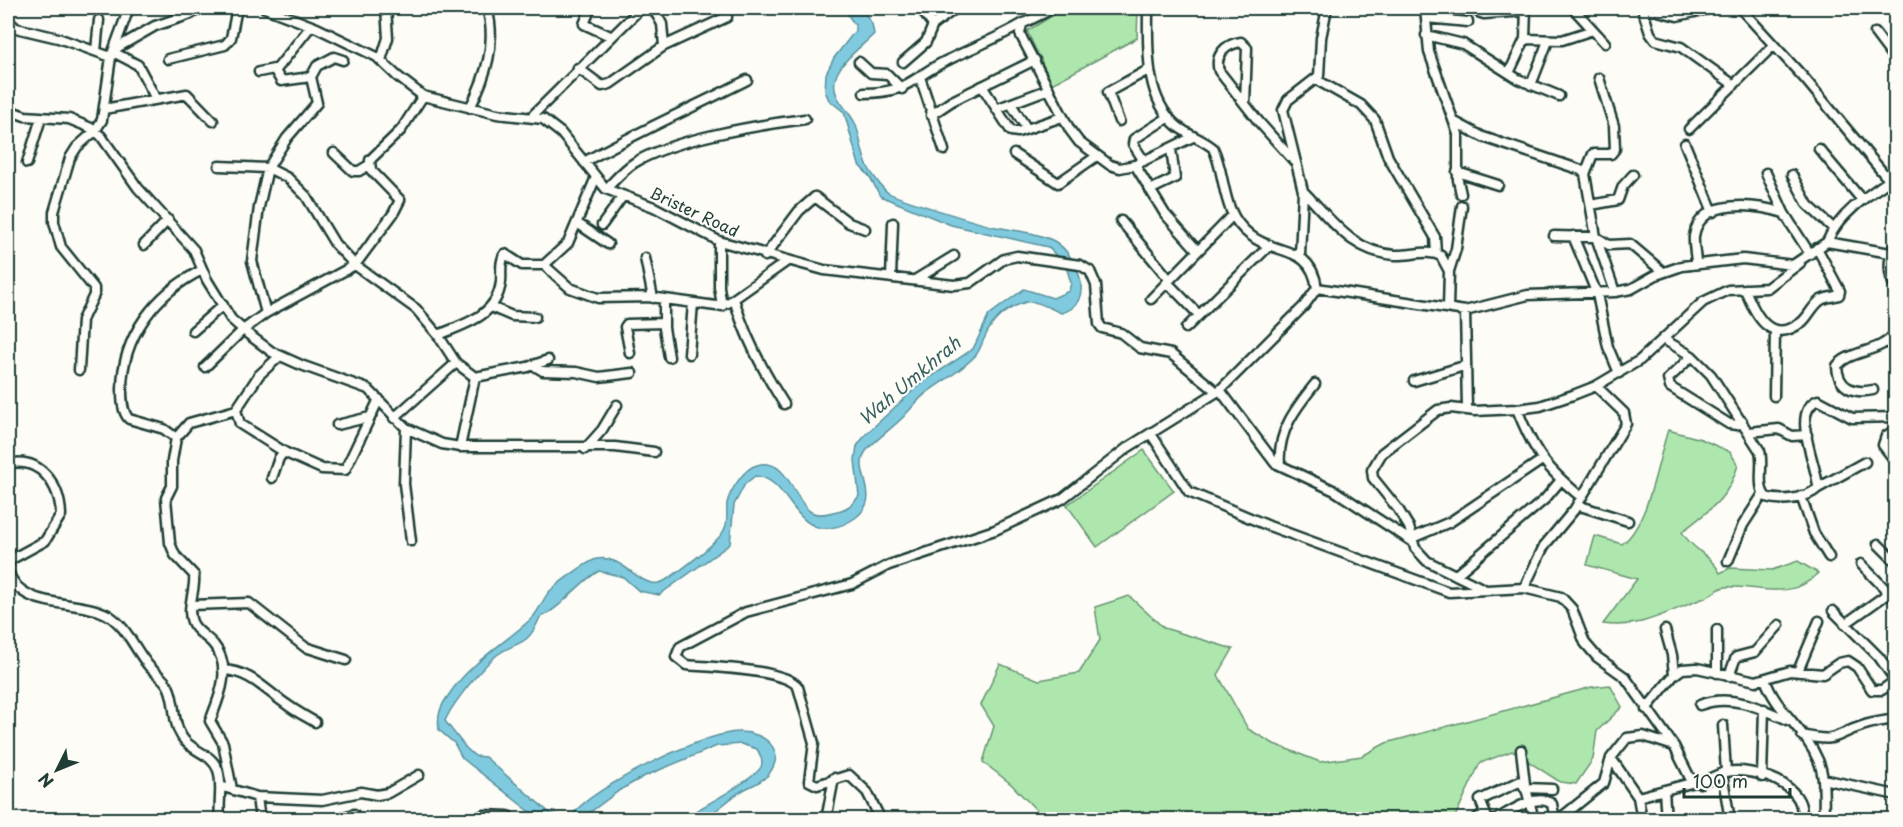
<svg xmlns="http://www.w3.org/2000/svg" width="1903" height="827" font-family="'Playpen Sans',sans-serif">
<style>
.green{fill:#ade7ad;stroke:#669270;stroke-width:1.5}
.water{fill:#80cae0;stroke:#59929b;stroke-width:1.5}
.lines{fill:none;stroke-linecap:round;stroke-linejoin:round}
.minor-casing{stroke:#1f3d34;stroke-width:13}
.minor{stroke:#fdfcf7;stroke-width:8}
.labels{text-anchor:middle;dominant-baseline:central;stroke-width:4.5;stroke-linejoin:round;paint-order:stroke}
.street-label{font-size:16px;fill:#1f3d34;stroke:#fdfcf7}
.water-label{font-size:18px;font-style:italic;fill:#37605f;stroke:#fdfcf7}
</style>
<rect width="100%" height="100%" fill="#fdfcf7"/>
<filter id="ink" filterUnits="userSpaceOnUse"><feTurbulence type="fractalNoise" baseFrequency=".0167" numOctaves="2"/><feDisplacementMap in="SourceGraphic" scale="12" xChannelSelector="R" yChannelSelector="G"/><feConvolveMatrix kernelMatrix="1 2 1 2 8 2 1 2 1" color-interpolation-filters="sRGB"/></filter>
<g filter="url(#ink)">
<!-- green -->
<path class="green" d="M1065 8H1138L1137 38 1052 84 1027 31Z
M1668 430 1701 439 1730 452 1738 465C1728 500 1709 510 1682 532 1692 550 1711 555 1720 573L1730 568 1772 570 1798 561 1818 573C1792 602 1757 585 1725 587 1718 588 1712 595 1705 598 1670 610 1641 630 1603 624L1637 579 1587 565 1595 536 1622 544C1649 524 1657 462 1668 430Z
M1144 450 1174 491 1097 547 1067 505Z
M1129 596 1164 628 1233 649 1218 675 1248 729 1274 744 1320 762 1362 756 1386 743 1592 687 1610 685 1622 707 1597 731 1593 759 1576 784 1560 782 1512 751 1480 763 1454 819 1046 820 1011 784 983 762 994 726 981 705 1000 664 1039 680 1079 673 1100 640 1095 607Z"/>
<!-- water -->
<path class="water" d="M843 8H861L872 24 874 34C859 50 825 70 837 96 842 106 850 113 855 123 861 137 861 154 868 167 872 174 881 187 887 192 893 197 984 225 996 227 1015 231 1037 232 1054 241 1077 254 1098 304 1061 313 1051 309 1034 298 1023 303 1005 309 991 322 984 339 981 345 980 350 976 355 962 370 946 379 929 391 918 398 910 411 900 420 890 430 875 440 866 451 851 472 885 496 855 518 848 523 839 527 830 528 792 532 788 477 755 476L745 484 734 505 730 544 659 595 639 591 623 577 599 571C577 583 563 608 540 617 527 649 517 640 497 655 482 667 452 704 445 721L466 748 475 756 485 757 551 814 567 817 574 813C594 787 706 731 740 732 764 732 788 750 768 775 762 782 753 785 745 789 718 804 719 819 682 819 698 809 754 780 761 767 764 761 760 754 757 749L741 744 717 746 645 776 620 790 581 819H539L462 758 454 743 439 730C437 716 440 707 448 696 468 664 504 644 531 619 540 611 543 596 552 589 560 582 588 561 597 559 624 554 641 591 662 582 673 577 719 542 724 530 729 522 726 512 727 503 730 491 744 468 757 465 788 456 794 502 811 512 818 516 826 514 833 512 846 510 851 506 859 496L855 460 857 446 866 434 920 384 973 349 989 315 1024 289 1053 298 1069 291 1071 283 1066 266 1048 247 951 225 880 196 870 177 859 165 844 112 829 100 825 91 826 74 834 58 855 31V25Z"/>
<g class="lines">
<defs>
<path id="minor" d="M9 8 8 21 16 28 58 38 111 57
M265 8 317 28 377 57 397 76 423 96 497 114 543 119 561 133 606 189 654 207 719 241 824 270 954 285 970 283 1004 259 1017 256 1080 265 1090 271 1096 285 1099 324 1102 328 1121 333 1140 348 1171 354 1217 392
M591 8 584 24 610 36
M653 8 662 24 664 46
M1054 8 1022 24 1020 34 1070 130 1079 142 1110 165 1120 168 1135 165 1193 137
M1425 8 1429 52 1458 134V180L1461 194
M1477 8 1478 12 1484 14 1527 11
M1573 8 1605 43
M1642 8 1650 33 1655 40 1681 47 1734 85
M1646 8 1677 16 1713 8
M1740 8 1805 79 1889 180
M1426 18 1468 22
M933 25 956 8
M1875 33 1896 61
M1426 35 1463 44 1518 79 1559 96
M1525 39 1562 40 1593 30
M115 49 155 26 191 14 201 8
M96 51 99 20
M113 52 138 65 156 99
M168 59 225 45 231 38 237 8
M381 60 388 38 386 8
M859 62 871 73 887 74 902 89
M903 62 926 42 933 25 926 16 931 8
M578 68 602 86 610 84 664 46 727 17
M276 70 311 26
M259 72 274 69 281 81 311 77 317 103 287 138 268 168 259 207 252 261 266 313
M1509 73 1525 39 1526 8
M311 77 317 66 334 57 343 60
M920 77 944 150
M1317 80 1361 105 1375 120 1388 157 1435 237 1436 253
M1531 85 1548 41
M982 86 1011 131 1018 132 1062 117
M864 93C911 93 912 76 950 59 974 47 998 38 1022 24
M1011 104 1027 129
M1245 104 1247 48 1241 42C1226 44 1214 55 1219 71L1259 122 1295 162
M470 108C486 76 497 43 487 8
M104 109 187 94 213 121
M996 109 1049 89
M8 110 25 116 69 119 91 128 101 136 138 188 194 250 207 280 231 319 248 334 272 352 301 365 368 389 406 428 442 444 460 447H615L654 452
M931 115 952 101 1035 60
M532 116 641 8
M1119 121 1108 92 1150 69
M1455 122 1483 137 1581 170 1585 174 1596 237 1615 292
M1689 129 1774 45
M1685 144 1713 212
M1819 149 1862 200
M334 153 353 171H359L369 165
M1014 154 1058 183 1097 156
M1144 161 1133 144 1134 139 1169 117
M584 162C637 132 692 108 747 80
M27 163 41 118
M1135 165 1165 214 1197 250
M219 166 268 168 288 178 306 196 335 244 355 265 416 309 438 335 456 363 475 377 528 367 548 360
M1457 172 1498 185
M1766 173 1784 213 1810 254
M1585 174 1593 154H1611L1615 149 1614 126 1599 78
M1792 175 1808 205 1834 229
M606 189C615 180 623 170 634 163 673 139 758 125 805 119
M1150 190 1175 178 1171 149
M1303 191C1331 219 1351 252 1395 255 1410 256 1428 249 1441 256L1449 271 1448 308
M1591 205 1618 200 1623 186 1633 175
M1121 221 1169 279
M577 223 608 244
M602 225 623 196
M1554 236 1596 237 1609 245 1630 244 1663 272
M1573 236 1597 294 1608 347 1619 373
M719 241V287L722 306
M1827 242C1839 213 1871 193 1896 176
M1896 244C1888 256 1887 275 1896 288
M144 245 168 220
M1300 255 1303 191 1283 110 1288 100 1319 76 1321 38 1327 8
M765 256 799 211 815 197 849 223 865 229
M645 258 653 298
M1696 264C1696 255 1693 245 1694 236 1700 196 1758 205 1784 213
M544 265 570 288 598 298 650 297 716 306 728 303 786 262
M202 270C156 293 122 336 122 389 122 399 122 412 129 419L164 429 176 438 172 461V486L166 498 170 543 175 555 194 575C196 590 186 608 192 622 196 632 208 637 214 645 233 668 219 698 210 721L223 743 232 789
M1449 271 1456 249 1462 206
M891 278 893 223
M915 280 954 256
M1167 282 1199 315
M1317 288 1465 311 1528 295 1615 292 1631 289 1656 275 1682 266 1743 259 1793 265 1827 242 1896 254
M1745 289C1755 315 1770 346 1802 322 1809 316 1813 305 1821 300 1826 297 1834 297 1839 295L1840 291 1817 248
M664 299V328L669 357
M734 299C745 337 763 371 784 404
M1151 299 1233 215
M491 307 512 316 535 317
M1465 311 1467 409
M1186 328 1270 245
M193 331 223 305
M438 335C465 324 497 316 501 282 502 273 499 262 505 254L522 265H544L568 243 596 177
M1663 339 1692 356 1711 375 1760 451C1764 465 1756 486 1766 497 1782 502 1806 499 1818 488 1818 466 1789 412 1818 400L1852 418 1896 417
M630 353 625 327 627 324 664 323
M689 354 693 303
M1692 356 1668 379 1670 387 1729 424 1737 425 1742 421
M533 365 543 371 576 372 599 377 632 373
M205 367 243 330 266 313 355 265 393 214 400 200 371 170 370 160 401 130 423 96
M79 370 82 320 94 295V288L61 247 54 222V212L70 158 77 147 95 131 102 120 111 57 129 8
M1414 381 1464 366
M1220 390 1275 463 1335 491 1413 542
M1873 390C1854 394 1838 388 1837 366 1851 349 1881 354 1896 332
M1774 396 1775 330
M1517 409C1534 452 1545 467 1581 497
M236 410 240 424 286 453
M394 418 456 363
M337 425 370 417
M406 428 404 484 411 541
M1896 429 1886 436 1883 445 1896 462
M1749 432 1779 429 1792 436 1807 435
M1151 434 1189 492 1269 526 1449 592 1524 588 1561 597 1572 609 1585 643 1597 657 1625 677 1674 746 1691 780 1700 783C1708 780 1717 774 1726 772 1754 767 1809 784 1801 820
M176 438 189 423 236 410 259 375 280 356
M460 447 475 377
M585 449 602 430 617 405
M8 464C40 456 60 485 61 515L45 541 10 560 8 566
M1280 465C1277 432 1295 409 1315 384
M272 478 279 458 284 452 322 469 345 470 379 399
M1818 488 1865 462
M1801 496 1814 533 1829 557
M1577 505 1628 521
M1412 538 1450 522 1542 460
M1878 544 1896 562
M1728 561 1743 525 1763 494
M1861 564 1896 600
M8 571C21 612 78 598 108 615 127 627 134 648 148 665 154 673 165 678 169 688 176 704 172 722 182 737 191 752 211 752 218 770 223 785 218 803 220 820
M1457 574 1545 499 1561 480
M1524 588 1544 546 1574 510 1626 424 1624 413 1596 386
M1486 590 1427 561 1415 548 1409 527 1398 509 1373 478 1372 470 1382 453 1438 410 1451 408 1475 411 1517 409 1540 406 1573 395 1596 386 1640 360 1703 302 1728 290 1767 288 1800 263
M191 605 249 603 305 647 346 660
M1845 624 1890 592
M1665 630 1672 655 1674 675
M1717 630V673
M223 670C250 671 265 690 286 704 295 711 305 716 315 722
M1798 671 1819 621
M1729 676 1736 657 1755 652 1779 625
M1765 679C1776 711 1805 729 1818 760 1826 778 1823 800 1824 820
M1700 705C1730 693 1761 708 1788 720
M1646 709 1674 675 1682 669 1697 668 1756 681 1790 671 1823 674 1839 663 1848 661 1857 667 1872 690H1882L1896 680
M1723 725 1726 772
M1802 735C1839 743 1831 736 1862 726 1873 722 1884 721 1895 719V680L1879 657 1833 611
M1521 750 1525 784
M1611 758 1638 797 1642 820
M1722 773 1730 820
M1762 777 1764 709
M1823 779 1896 795
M220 786 257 797 322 800 361 792 377 795 388 793 419 775
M1526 788 1552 789
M1664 790 1666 820
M257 797 260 820
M1638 797 1695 782
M333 820 354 814
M473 820 484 815 508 816
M826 820 834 778
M881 820 867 792 849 775 817 785 809 781 814 743 798 687C786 669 709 667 686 665L676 657 680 647 746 612 852 584 889 565 995 530 1062 499 1127 448 1220 390 1304 306 1317 288C1311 244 1276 256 1250 235 1220 212 1227 177 1213 148 1202 139 1188 135 1177 126 1144 98 1148 46 1148 8
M1475 820 1484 813
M1488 820 1480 800 1521 781 1527 792 1534 820
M1495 820C1510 812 1536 792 1552 804L1555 820
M1558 820 1604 783 1611 758 1627 738 1643 736 1674 746"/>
</defs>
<!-- minor casing -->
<use href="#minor" class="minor-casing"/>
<!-- minor -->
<use href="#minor" class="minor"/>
</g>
</g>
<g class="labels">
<!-- street labels -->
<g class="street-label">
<text transform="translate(695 211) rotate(25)">Brister Road</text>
</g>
<!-- water labels -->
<g class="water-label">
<text transform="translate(909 380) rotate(-40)">Wah Umkhrah</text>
</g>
</g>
<!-- margin -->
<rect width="1903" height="827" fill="none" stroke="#fdfcf7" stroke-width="30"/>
<rect x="15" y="15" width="1873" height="797" fill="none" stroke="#1f3d34" stroke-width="2" filter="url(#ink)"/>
<!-- north arrow -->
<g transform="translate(57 770) rotate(227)" stroke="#fdfcf7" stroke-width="4.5" paint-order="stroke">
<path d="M0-4.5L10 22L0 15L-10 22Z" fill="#1f3d34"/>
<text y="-9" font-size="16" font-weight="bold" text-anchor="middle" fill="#1f3d34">N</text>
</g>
<!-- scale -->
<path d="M1684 788v9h106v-9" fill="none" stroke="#1f3d34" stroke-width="3"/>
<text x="1693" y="788" font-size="18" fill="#1f3d34" stroke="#fdfcf7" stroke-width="4.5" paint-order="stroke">100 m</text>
</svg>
